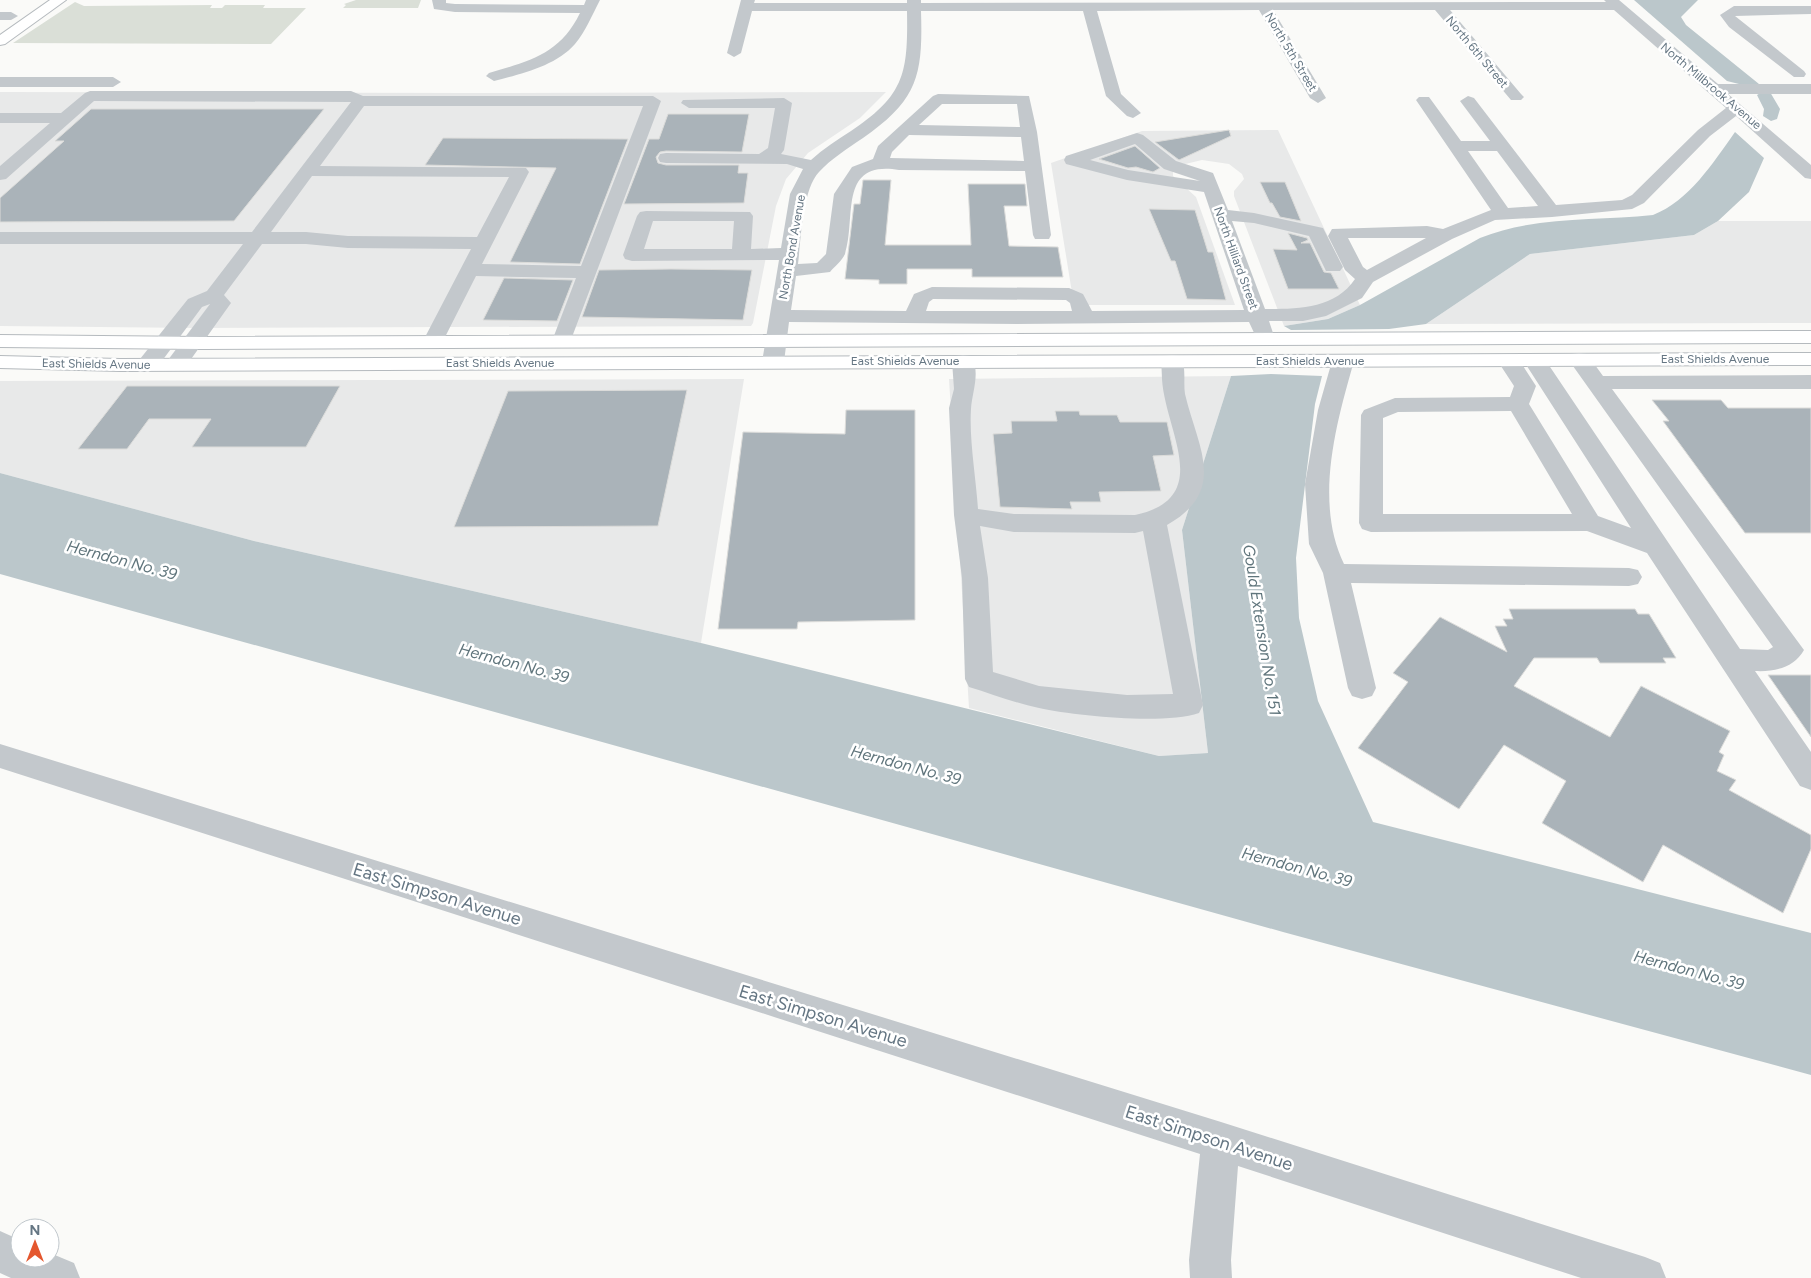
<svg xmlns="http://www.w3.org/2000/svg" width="1811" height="1278" font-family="Figtree,sans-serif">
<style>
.built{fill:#e8e9e9}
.green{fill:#dadfd7}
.water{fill:#bbc7cb}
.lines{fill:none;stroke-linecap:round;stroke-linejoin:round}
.canal{fill:#bbc7cb;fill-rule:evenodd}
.building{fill:#aab3b9;stroke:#dcdcda}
.major-casing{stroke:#b5babe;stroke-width:2}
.minor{fill:#c3c8cc;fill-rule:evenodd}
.major{fill:#fff;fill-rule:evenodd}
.labels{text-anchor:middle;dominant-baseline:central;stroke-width:5;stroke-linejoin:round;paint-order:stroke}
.far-street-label{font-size:12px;fill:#657683;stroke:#fff}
.water-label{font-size:16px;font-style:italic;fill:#60757c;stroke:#fff}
.near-street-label{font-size:18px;fill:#657683;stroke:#fff}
</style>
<rect width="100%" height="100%" fill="#fafaf8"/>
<!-- built -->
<path class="built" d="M0 92 467 93 886 92 860 118 808 153 786 179 776 206 753 323 751 326 198 328 0 326Z
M1278 130 1360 305 1328 319 1284 326 1234 196V191L1244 179 1242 174 1229 164 1202 160 1177 166 1173 169V176L1196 197 1235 305H1074L1051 163 1142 131Z
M1718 221H1811V323L1426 324 1530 254 1694 235Z
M1231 376 1182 530 1208 753 1159 756 969 708 949 379Z
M744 379 701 643 254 541 0 473V381Z"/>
<!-- green -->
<path class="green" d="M356 0H421L418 8H306L271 44 13 43 75 2 84 6 212 5 210 8H222L225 5H265L263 8H343L346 5 344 4Z"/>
<!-- water -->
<path class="water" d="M1634 0H1698L1681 17 1686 25 1759 84H1739L1727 81Z
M1735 132 1764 158 1749 192 1718 221 1694 235 1530 254 1426 324 1389 329 1291 330 1284 326 1328 319 1360 305 1480 238C1534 216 1596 221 1653 215 1689 201 1713 163 1735 132Z
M1271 374 1322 376 1315 404 1296 558 1299 618 1318 701 1373 822 1811 933V1075L1283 932 0 574V473L254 541 701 643 1159 756 1208 753 1182 530 1231 376Z"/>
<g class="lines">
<!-- canal -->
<path class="canal" d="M1765 90 1770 92 1780 109 1777 119 1771 121 1763 116 1764 109 1757 95Z"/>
</g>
<!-- building -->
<path class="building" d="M91 109H324L234 221 0 222V198L64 141H55Z
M668 114H749L742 152 666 151 660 152 656 157 658 163 666 165H739L738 173H748L744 203 624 204 649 139H659Z
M1229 130 1231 136 1179 160 1155 142Z
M443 138 628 139 580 264 510 262 556 168 425 165Z
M1135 146 1160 168 1153 172 1136 167 1128 168 1099 159Z
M863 180H891L885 245H971L968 184H1025L1027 206H1004L1009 246 1058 247 1063 277H972V269H907V284H879V280L845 279 854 204H860Z
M1260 182H1285L1301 221 1280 217 1272 203H1270Z
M1149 209 1195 210 1208 252H1213L1226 300 1187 299 1175 261H1171Z
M1288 233 1307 238 1308 240 1301 243H1310L1324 272 1331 273 1339 289H1288L1273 249 1297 250Z
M671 269 752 270 743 320 582 317 599 270Z
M504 278 573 280 557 321 483 320Z
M127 386H340L306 447H192L211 419H149L127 449H78Z
M687 390 658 526 454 527 508 391Z
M1652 400H1721L1728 408H1811V533H1745L1663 421H1669Z
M846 410H915V620L798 622 797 629H718L743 432 845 434Z
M1055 411H1079L1080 415H1117L1120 422H1167L1174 455 1153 456 1161 491 1099 492 1101 502H1070L1072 509 1000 507 993 434 1012 433 1011 421H1057Z
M1509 609H1635L1638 614H1649L1676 658H1663L1666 663H1600L1597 658H1534L1514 686 1610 737 1641 686 1730 731 1719 752 1724 755 1717 771 1736 780 1729 790 1811 835V849L1783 913 1663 845 1643 882 1542 823 1566 781 1504 745 1459 809 1358 748 1408 682 1393 673 1440 617 1507 652 1495 626H1507L1503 619H1513Z
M1768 675H1811V737Z"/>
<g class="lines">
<defs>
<path id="major" d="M50 0H66L5 44 0 45V35Z
M1811 331V343L202 349 0 347V335L202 337Z
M1811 353V365L120 371 0 368V356L120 359Z"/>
</defs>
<!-- major casing -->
<use href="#major" class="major-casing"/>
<!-- minor -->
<path class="minor" d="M432 0H446V3L455 4 584 5 586 0H600C592 15 586 31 575 44 556 66 521 74 494 81L486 76 489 73C530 61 560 54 580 13L455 12 434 9Z
M741 0H755L754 3H907V0H921V3L1606 2 1604 0H1619L1718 84H1811V94H1728L1811 165V179L1805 178 1736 116 1710 136 1644 203 1632 209 1552 217 1495 220 1452 239 1373 282 1362 298 1326 316 1303 321H1269L1273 333 1270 337 1263 339 1256 337 1249 322 1017 324 789 322 784 362 781 367 773 368 765 367 762 362 779 260 632 261 625 259 623 255 637 216 640 212 646 211 750 212 753 216 751 249 781 248 790 194 803 169 787 164 666 163 660 162 658 158 660 154 666 153 759 154 768 148 775 108H689L681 103 683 100 784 98 792 103 784 150 781 154 811 160C823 149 837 140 851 131 905 95 908 73 907 11H752L741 53 734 57 727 53ZM1259 10 1310 98 1318 103 1326 98 1273 10H1435L1511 100H1521L1524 97 1521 94 1450 10H1614L1726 108 1698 130 1632 195 1622 200 1556 205 1474 98 1468 96 1460 101 1490 141H1461L1429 97H1419L1416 100 1491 210 1443 229 1427 226 1332 229 1328 236 1345 270 1355 279C1335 309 1297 309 1265 309L1232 221 1254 223 1309 236 1326 271H1340L1343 267 1323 228 1254 213 1228 210 1213 173 1176 161 1143 135 1137 133 1066 156 1064 160 1066 164 1127 180 1204 192 1244 310 1092 311 1083 294 1069 288 932 287 914 294 906 311 791 310 796 276 830 272C834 267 842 261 845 254 857 218 837 160 899 170L1025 171 1033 235 1035 239H1049L1051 235 1037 132 1029 96 938 94 933 96 878 146 873 159 852 167 834 194 826 254 817 263 798 264C801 240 802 190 819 172 831 159 848 148 863 138 918 100 923 75 921 11H1083L1106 96 1127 116 1133 118 1141 113 1121 94 1097 11ZM942 104H1017L1020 127 919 125ZM909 135 1021 137 1024 161 890 158 892 152ZM1135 144 1164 169 1200 181 1128 170 1090 160ZM1468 151H1497L1538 206 1508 208ZM653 221H734L732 249H644ZM1348 238H1426L1367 270 1363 267ZM933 299 1066 300 1070 303 1072 311H926L929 302Z
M1734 6H1811V14L1735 16 1804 71 1806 74 1804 77H1794L1729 27 1720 15Z
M0 12H11L18 16 11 20H0Z
M0 77H113L121 82 113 87H0Z
M90 91H351L363 96H653L661 101 569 345 562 347 555 345 552 341 576 278 476 276 443 341 440 345 433 347 426 345 423 341 471 249 348 248 306 244H262L224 295 231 303 184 369 176 370 168 369 165 364 210 304 202 307 156 369 148 370 140 369 137 364 140 359 188 299 207 291 243 244H0V232H252L351 102 94 101 6 179 0 180V166L50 123H0V113H61L85 93ZM364 106H643L581 266 482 264 529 172 526 168 320 166ZM312 176 509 177 477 237 348 236 306 232H271Z
M1579 353 1587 354 1603 376 1811 375V389H1612L1804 650C1794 668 1774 672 1755 671L1811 752V790L1800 786 1647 553 1587 531 1371 532 1362 529 1359 523 1361 415 1364 410 1395 398 1510 397 1514 386 1497 360 1500 355 1508 354 1516 355 1536 386 1529 404 1598 516 1631 528 1523 360 1526 355 1534 354 1542 355 1740 649 1768 650 1773 647 1568 359 1571 354ZM1511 411 1572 514H1383V418L1398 412Z
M963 355 971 356C981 372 972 392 971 409 969 439 976 478 978 509L1014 514 1135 515C1215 498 1165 431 1162 379 1162 371 1160 363 1164 356L1172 355 1180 356C1187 367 1183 382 1185 394 1197 446 1229 490 1167 525L1203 705 1199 713C1164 725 1076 716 1039 708 1015 703 992 694 969 687L965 679 962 578 954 515 949 408 954 389 952 361 955 356ZM980 526 1014 532 1135 533 1143 531 1173 694 1127 695 1039 686 993 672 988 578Z
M1343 355 1351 356 1354 361C1336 424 1314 502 1344 564L1629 568 1638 570 1642 577 1638 584 1629 586 1351 583 1376 688 1372 696 1362 699 1352 696 1348 688 1323 573 1309 544 1305 484 1318 410 1332 361 1335 356Z
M0 744 1221 1122 1645 1257 1660 1263 1666 1278H1581L1238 1166 1231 1260 1232 1278H1190L1189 1260 1200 1154 0 768Z
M0 1231 20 1240V1258H50V1253L74 1263 80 1278H11L0 1273Z"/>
<!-- major -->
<use href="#major" class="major"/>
</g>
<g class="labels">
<!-- far-street labels -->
<g class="far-street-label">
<text transform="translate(1291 52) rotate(59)">North 5th Street</text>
<text transform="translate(1477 52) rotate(50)">North 6th Street</text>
<text transform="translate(1711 86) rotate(40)">North Millbrook Avenue</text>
<text transform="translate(792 247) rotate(-80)">North Bond Avenue</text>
<text transform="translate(1236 258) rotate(70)">North Hilliard Street</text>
<text x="1715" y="359">East Shields Avenue</text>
<text x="905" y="361">East Shields Avenue</text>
<text x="1310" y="361">East Shields Avenue</text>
<text x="500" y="363">East Shields Avenue</text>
<text transform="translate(96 364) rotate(1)">East Shields Avenue</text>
</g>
<!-- water labels -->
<g class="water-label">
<text transform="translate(122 560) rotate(15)">Herndon No. 39</text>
<text transform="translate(1262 630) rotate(81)">Gould Extension No. 151</text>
<text transform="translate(514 663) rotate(15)">Herndon No. 39</text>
<text transform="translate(906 765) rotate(15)">Herndon No. 39</text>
<text transform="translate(1297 867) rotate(15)">Herndon No. 39</text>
<text transform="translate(1689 970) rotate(15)">Herndon No. 39</text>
</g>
<!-- near-street labels -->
<g class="near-street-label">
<text transform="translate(437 894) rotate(17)">East Simpson Avenue</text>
<text transform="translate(823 1016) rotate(17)">East Simpson Avenue</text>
<text transform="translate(1209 1138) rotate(18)">East Simpson Avenue</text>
</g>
</g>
<!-- north arrow -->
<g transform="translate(35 1243)"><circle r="24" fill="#ffffff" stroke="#c1c8cd"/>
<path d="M0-4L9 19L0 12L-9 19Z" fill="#e4572e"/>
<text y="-8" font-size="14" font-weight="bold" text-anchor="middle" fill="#657683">N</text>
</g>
</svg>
